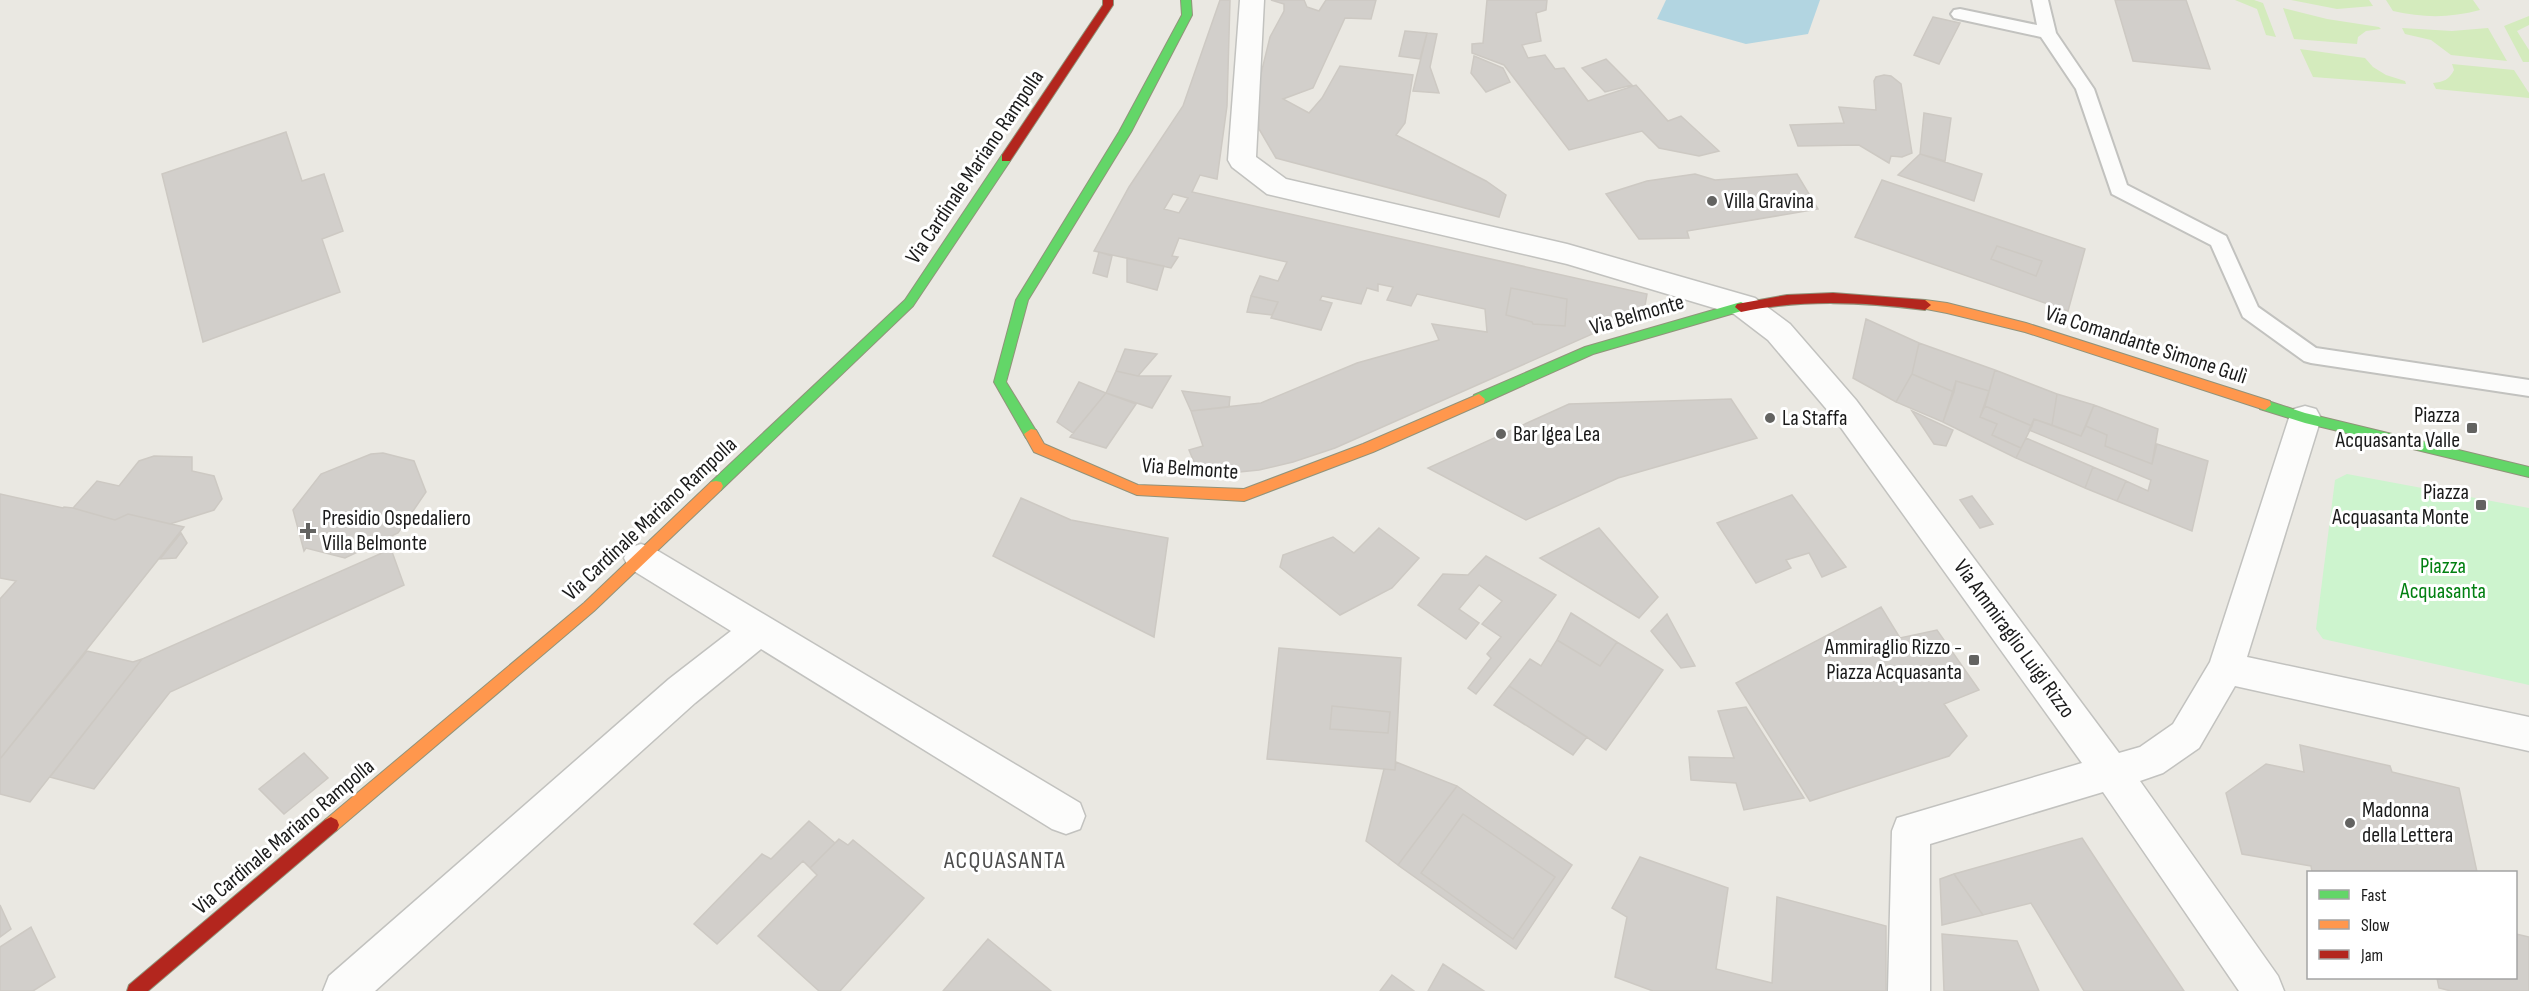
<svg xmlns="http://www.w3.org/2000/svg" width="2529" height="991" font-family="'Sofia Sans Condensed',sans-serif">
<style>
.grass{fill:#d4ebbd}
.park{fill:#cdf4ce}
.water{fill:#b2d5e1}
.building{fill:#d2cfcb;stroke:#cdc9c3;stroke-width:1.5;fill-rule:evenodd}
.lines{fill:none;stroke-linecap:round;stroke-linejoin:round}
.lane-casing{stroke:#c2c2bf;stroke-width:4}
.street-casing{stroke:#c2c2bf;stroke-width:3}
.fast-casing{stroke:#91937a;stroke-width:2}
.slow-casing{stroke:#91937a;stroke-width:2}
.jam-casing{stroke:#91937a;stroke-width:2}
.lane{fill:#fcfcfb;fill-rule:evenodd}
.street{fill:#fcfcfb;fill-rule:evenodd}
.fast{fill:#63d668;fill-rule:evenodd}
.slow{fill:#ff974d;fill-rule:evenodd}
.jam{fill:#b3261e;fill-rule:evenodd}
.poi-dot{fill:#636361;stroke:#fff;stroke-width:2}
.labels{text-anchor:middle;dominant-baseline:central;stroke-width:6;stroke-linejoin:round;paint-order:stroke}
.street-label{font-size:22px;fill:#1b1b1b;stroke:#fff}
.poi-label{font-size:22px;fill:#1b1b1b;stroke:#fff;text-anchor:start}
.park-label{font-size:22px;fill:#028012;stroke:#fff}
.neighbourhood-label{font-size:24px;letter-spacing:1.5px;fill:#4e4e4e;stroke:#fff}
</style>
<rect width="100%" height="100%" fill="#eae8e2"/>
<!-- grass -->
<path class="grass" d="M2235 0H2254L2263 3 2276 37 2266 35 2257 9Z
M2291 0H2369L2373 6 2337 9Z
M2386 0H2473L2480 10C2450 18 2424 18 2393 11Z
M2283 8 2327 19 2379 27 2381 29 2366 31 2358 37 2357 44 2294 39Z
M2529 16V25L2517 31 2529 50V62H2523L2504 26Z
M2402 28 2452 31 2488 28 2507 61 2451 55 2431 40 2405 34Z
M2300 49 2365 58 2373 67 2386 75 2405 81 2406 84 2313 77Z
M2452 64 2514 70 2529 93V98L2436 89 2433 83C2443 82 2449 80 2454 70Z"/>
<!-- park -->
<path class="park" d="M2347 474 2529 508V685L2323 639 2316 629 2335 480Z"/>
<!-- water -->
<path class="water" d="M1666 0H1820L1808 34 1746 44 1657 19Z"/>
<!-- building -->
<path class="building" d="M1220 0H1230L1227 106 1217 179 1200 175 1192 192 1647 294 1644 311 1335 448 1293 462 1259 470 1200 476 1189 450 1203 446 1191 411 1261 403 1357 363 1439 340 1432 324 1487 332 1485 309 1417 294 1411 306 1387 300 1393 287 1378 284V291L1367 288 1361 304 1322 296 1320 300 1332 303 1321 330 1271 318 1278 302 1251 296 1260 276 1278 281 1287 262 1179 238 1172 256 1178 257 1171 268 1094 251 1129 187 1183 106ZM1173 194 1188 198 1179 213 1164 209ZM1511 288 1567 299 1565 326 1533 324 1532 322 1506 315Z
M1271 0H1304L1307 7 1319 11 1326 0H1376L1371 19 1345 18 1313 88 1283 99 1309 113 1322 98 1340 66 1413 75 1405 123 1396 135 1486 181 1506 195 1499 217 1276 158 1259 129 1257 90 1270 37 1284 11V4Z
M1487 0H1547L1546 10 1536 13 1541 41 1522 45 1528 58 1545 55 1555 69 1564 68 1588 101 1636 85 1668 121 1681 116 1719 151 1699 156 1659 148 1642 131 1569 150 1504 65 1472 53V44L1483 43Z
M2115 0H2186L2210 69 2133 61Z
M1933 17 1960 23 1939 64 1914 55Z
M1405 31 1427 33 1420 59 1399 56Z
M1427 33 1437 34 1430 67 1439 93 1413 91Z
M1474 56 1503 68 1510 82 1486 92 1471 73Z
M1606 59 1632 85 1605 92 1582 68Z
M1884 75 1891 76 1901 84 1912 153 1902 157 1891 156 1889 163 1859 145 1798 146 1790 125 1844 123 1839 107 1876 110 1874 81 1876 77Z
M1924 113 1951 118 1945 161 1920 154Z
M286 132 302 181 324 174 343 231 322 239 340 292 203 342 162 174Z
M1920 154 1982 174 1974 201 1898 175Z
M1695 174 1715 180 1797 174 1818 209 1687 231 1689 238 1639 239 1606 194 1647 181Z
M1882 180 2085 249 2068 311 1855 237ZM1997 246 2042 261 2036 276 1991 259Z
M1997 246 2042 261 2036 276 1991 259Z
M1099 252 1112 256 1107 277 1093 273Z
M1127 258 1164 266 1157 290 1127 282Z
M1511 288 1567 299 1565 326 1533 324 1532 322 1506 315Z
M1251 296 1278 302 1272 315 1247 312Z
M1866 319 1919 343 1912 374 1896 402 1853 378Z
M1919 343 1995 370 1989 391 1956 381 1954 392 1912 374Z
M1125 349 1157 354 1138 376 1116 371Z
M1995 370 2057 394 2052 425 2034 419 2032 426 1985 406Z
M1116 371 1138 376H1171L1152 408 1106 393Z
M1912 374 1954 392 1943 422 1896 402Z
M1956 381 1989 391 1980 417 1997 424 1992 435 2021 448 2016 458 1943 422Z
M1079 382 1106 393 1073 433 1057 422Z
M1182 391 1230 397 1229 407 1191 411Z
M1106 393 1136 404 1106 448 1070 437Z
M2057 394 2094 405 2081 436 2052 425Z
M1731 399 1757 438 1618 478 1526 520 1428 468 1569 404Z
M2094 405 2158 429 2152 464 2105 446 2107 435 2086 426Z
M1985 406 2032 426 2021 448 1992 435 1997 424 1980 417Z
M1912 411 1953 430 1946 446 1934 444Z
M2034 419 2081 436 2086 426 2107 435 2105 446 2152 464 2157 444 2208 461 2192 531 2117 501 2126 481 2148 491 2151 480 2029 430Z
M2026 438 2093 467 2085 488 2016 458Z
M383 453 414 461 426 492 398 533 345 558 306 548 304 551 293 510 321 474 371 454Z
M154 456 192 457V471L214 476 222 499 214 510 170 524 128 514 115 520 73 508 97 481 119 486 139 461Z
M2093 467 2126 481 2117 501 2085 488Z
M0 494 63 508 64 507 73 508 115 520 128 514 184 527 0 759V599L16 581 0 578Z
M1792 495 1846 567 1822 577 1809 553 1786 560 1791 568 1756 583 1717 523Z
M1972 496 1993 524 1980 528 1960 500Z
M1021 498 1071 520 1168 538 1154 637 993 556Z
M1379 528 1419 558 1392 588 1340 615 1280 567 1283 555 1333 537 1354 553Z
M1599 528 1658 597 1639 618 1540 558Z
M181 533 187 543 176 558 160 559Z
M391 549 404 585 170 692 94 789 50 777 142 659Z
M1486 556 1556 595 1476 694 1468 688 1491 658 1487 654 1501 637 1482 624 1502 601 1479 585 1459 609 1479 623 1466 639 1418 605 1443 574 1468 575Z
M1881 607 1900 638 1937 630 1979 690 1944 704 1967 736 1949 756 1810 801 1736 683Z
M1571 613 1617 642 1600 666 1557 640Z
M1667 614 1695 666 1681 668 1651 631Z
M1557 640 1600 666 1617 642 1663 670 1606 750 1509 686 1530 659 1541 666Z
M1279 648 1401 658 1395 770 1267 759ZM1332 706 1390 712 1388 733 1330 729Z
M87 651 133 662 142 659 30 802 0 794V759Z
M1509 686 1587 737 1573 755 1494 705Z
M1332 706 1390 712 1388 733 1330 729Z
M1746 707 1804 798 1744 810 1736 783 1691 780 1689 757 1734 758 1718 711Z
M2300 745 2390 766 2392 772 2459 788 2477 872H2312L2311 866 2242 854 2226 793 2266 764 2304 772Z
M304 753 328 778 284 814 259 789Z
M1396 762 1457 786 1398 865 1366 841 1384 769 1395 770Z
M1457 786 1572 865 1516 949 1398 865ZM1463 814 1555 877 1513 939 1421 873Z
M1463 814 1555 877 1513 939 1421 873Z
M809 821 835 843 810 868 803 861 717 944 694 924 762 854 771 859Z
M2082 838 2124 902 2184 991H2084L2031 903 1983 915 1954 874Z
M839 839 848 845 853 840 924 898 840 991H819L758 936 817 875 810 868Z
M1640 857 1728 888 1716 969 1772 983 1777 897 1886 926V991H1653L1615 977 1627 917 1612 908Z
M1954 874 1983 915 1942 925 1940 879Z
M0 905 11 929 0 937Z
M31 927 55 977 33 991H0V947Z
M1942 934 2017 941 2039 991H1944Z
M2516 934 2529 937V991H2451L2439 988 2437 978H2516Z
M988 939 1051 991H943Z
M1443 964 1484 991H1428Z
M1392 975 1414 991H1380Z"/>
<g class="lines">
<defs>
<path id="lane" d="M2032 0H2048L2056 33 2094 89 2127 185 2226 236 2258 307 2316 348 2529 380V396L2311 363 2304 361 2243 317 2211 245 2112 194 2076 89 2041 37 1954 18 1951 14 1954 10 1960 9 2037 25Z"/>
<path id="street" d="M1240 0H1264L1256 157 1286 179 1567 244 1755 298 1790 324 1856 400 2119 753 2140 747 2173 724 2210 662 2289 418 2294 409 2305 406 2316 409 2321 418 2247 657 2529 717V751L2235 686 2199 748 2163 773 2140 781 2278 976 2284 991H2239L2103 792 1930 844V991H1888L1892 831 1897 818 2082 763 1834 418 1768 340 1734 314 1567 264 1267 194 1232 167 1228 160Z
M641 544 653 548 1080 803 1085 816 1080 829 1066 834 1052 829 761 649 695 703 375 991H323L329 976 669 679 731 631 629 568 624 558 629 548Z"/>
<path id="fast" d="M1181 0H1191L1192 15 1131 132 1028 300 1006 382 1038 434 1031 439 1026 438 994 382 1016 300 1119 132 1182 15Z
M1006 154 1010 155V161L913 306 721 490H711L709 486 711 482 905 300 1002 155Z
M1741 302 1745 304 1747 307 1745 310 1593 354 1484 403 1479 404 1473 399 1474 395 1585 347Z
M2265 400 2305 413 2529 467V477L2305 423 2260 409 2259 405 2260 401Z"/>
<path id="slow" d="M1925 300 1947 303 2026 323 2270 401 2271 405 2265 410 2025 332 1947 313 1921 308 1919 305 1921 302Z
M1479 394 1485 399 1484 403 1373 452 1244 501 1137 495 1034 452 1024 434 1031 429 1036 430 1044 444 1138 485 1244 489 1363 444Z
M716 481 721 482 723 486 721 490 594 611 337 830 331 833 325 830 323 825 325 820 584 603 711 482Z"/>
<path id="jam" d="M1103 0H1113V5L1010 161H1002V155L1103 5Z
M1833 293 1925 300 1931 305 1925 310C1863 302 1803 299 1741 312L1735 307 1737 304 1787 295Z
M331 817 337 820 339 825 337 830 148 991H127L129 985 325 820Z"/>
</defs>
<!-- lane casing -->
<use href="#lane" class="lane-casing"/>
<!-- street casing -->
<use href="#street" class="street-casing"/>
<!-- fast casing -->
<use href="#fast" class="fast-casing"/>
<!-- slow casing -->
<use href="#slow" class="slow-casing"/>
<!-- jam casing -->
<use href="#jam" class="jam-casing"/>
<!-- lane -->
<use href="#lane" class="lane"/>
<!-- street -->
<use href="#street" class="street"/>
<!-- fast -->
<use href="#fast" class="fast"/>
<!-- slow -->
<use href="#slow" class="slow"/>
<!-- jam -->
<use href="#jam" class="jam"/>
</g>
<!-- markers -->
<g class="poi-dot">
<circle cx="1712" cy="201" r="6"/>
<circle cx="1770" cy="418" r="6"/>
<rect x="2466" y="422" width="12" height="12" rx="3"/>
<circle cx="1501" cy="434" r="6"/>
<rect x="2475" y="499" width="12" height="12" rx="3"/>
<path d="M305 522h6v6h6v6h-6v6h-6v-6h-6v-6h6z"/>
<rect x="1968" y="654" width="12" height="12" rx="3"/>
<circle cx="2350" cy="823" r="6"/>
</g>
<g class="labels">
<!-- street labels -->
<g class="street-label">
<text transform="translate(975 167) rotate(-56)">Via Cardinale Mariano Rampolla</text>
<text transform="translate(1637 315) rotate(-16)">Via Belmonte</text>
<text transform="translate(2146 345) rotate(18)">Via Comandante Simone Gulì</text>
<text transform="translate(1190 469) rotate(4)">Via Belmonte</text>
<text transform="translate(650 519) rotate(-43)">Via Cardinale Mariano Rampolla</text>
<text transform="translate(2014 639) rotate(54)">Via Ammiraglio Luigi Rizzo</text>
<text transform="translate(284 837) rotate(-40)">Via Cardinale Mariano Rampolla</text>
</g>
<!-- poi labels -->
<g class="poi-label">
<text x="1724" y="201">Villa Gravina</text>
<text x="2460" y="415" text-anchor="end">Piazza<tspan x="2460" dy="25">Acquasanta Valle</tspan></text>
<text x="1782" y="418">La Staffa</text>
<text x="1513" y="434">Bar Igea Lea</text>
<text x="2469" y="492" text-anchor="end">Piazza<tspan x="2469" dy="25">Acquasanta Monte</tspan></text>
<text x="322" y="518">Presidio Ospedaliero<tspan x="322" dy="25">Villa Belmonte</tspan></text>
<text x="1962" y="647" text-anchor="end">Ammiraglio Rizzo -<tspan x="1962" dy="25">Piazza Acquasanta</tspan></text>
<text x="2362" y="810">Madonna<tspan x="2362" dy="25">della Lettera</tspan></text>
</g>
<!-- park labels -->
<g class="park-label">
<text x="2443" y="566">Piazza<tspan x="2443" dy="25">Acquasanta</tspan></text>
</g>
<!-- neighbourhood labels -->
<g class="neighbourhood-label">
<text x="1005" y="860">ACQUASANTA</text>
</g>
</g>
<!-- legend -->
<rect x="2307" y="871" width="210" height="108" fill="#ffffff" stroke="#a4a4a4" stroke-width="1.5"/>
<rect x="2319" y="890" width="30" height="9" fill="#63d668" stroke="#a4a4a4" stroke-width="1.5"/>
<text x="2361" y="901" font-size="18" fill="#1b1b1b">Fast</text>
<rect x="2319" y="920" width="30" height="9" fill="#ff974d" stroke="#a4a4a4" stroke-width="1.5"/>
<text x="2361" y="931" font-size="18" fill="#1b1b1b">Slow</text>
<rect x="2319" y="950" width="30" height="9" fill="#b3261e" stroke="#a4a4a4" stroke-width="1.5"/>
<text x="2361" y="961" font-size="18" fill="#1b1b1b">Jam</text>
</svg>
